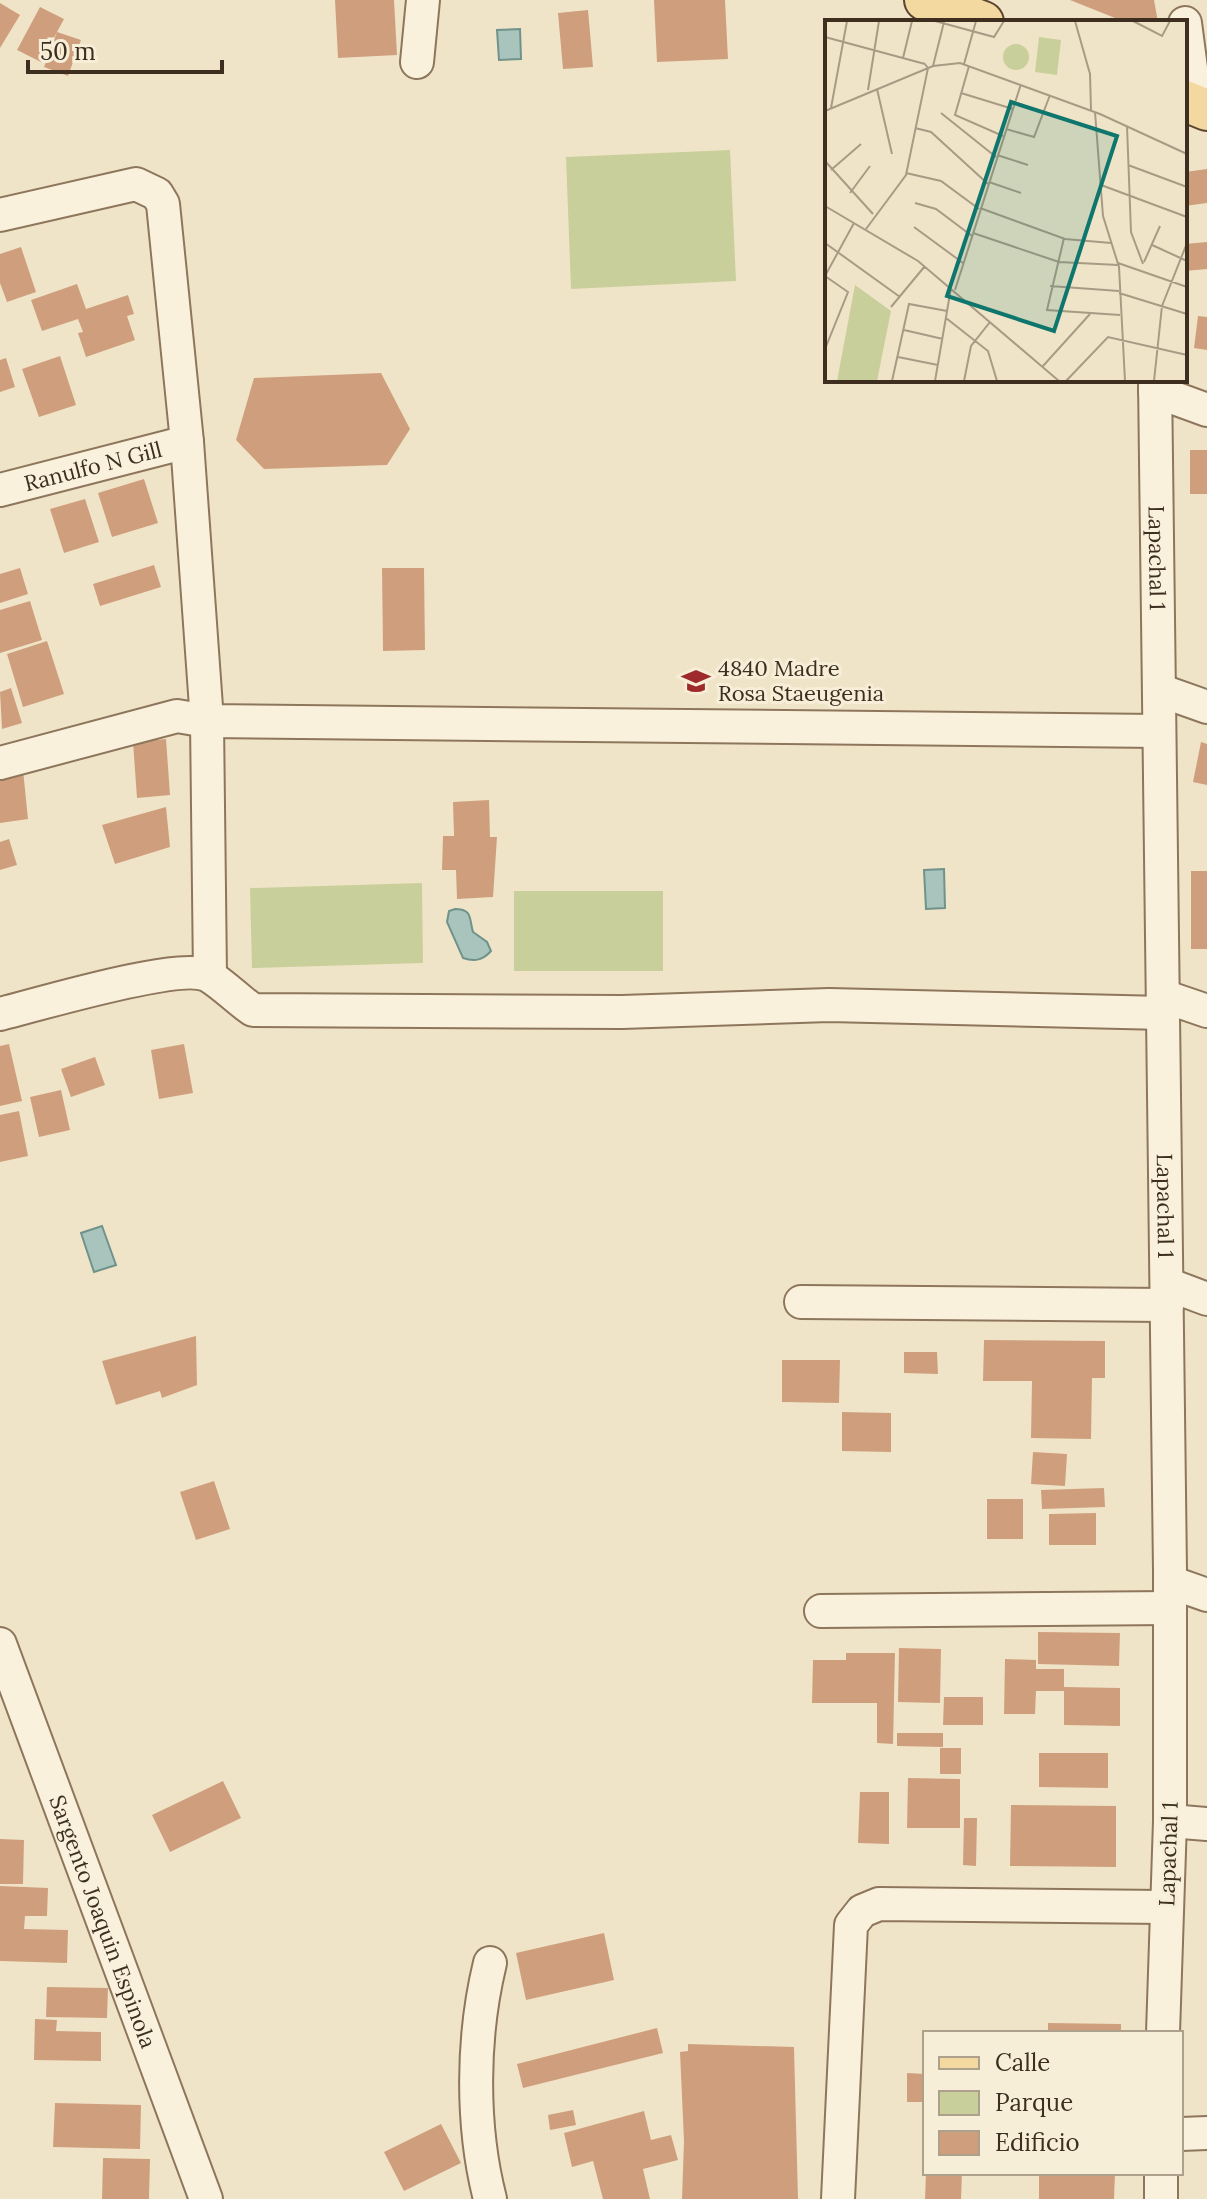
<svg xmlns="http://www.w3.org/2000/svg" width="1207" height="2199" font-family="Lora,serif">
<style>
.green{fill:#c9cf9b}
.water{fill:#a9c4bc;stroke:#6f938a;stroke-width:2}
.building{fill:#cf9f7d}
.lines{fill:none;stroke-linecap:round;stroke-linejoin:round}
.minor-casing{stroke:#8d765c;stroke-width:36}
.major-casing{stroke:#5b4430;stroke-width:44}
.minor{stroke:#faf1dc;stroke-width:32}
.major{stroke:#f3d9a0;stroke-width:40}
.labels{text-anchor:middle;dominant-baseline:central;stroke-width:6;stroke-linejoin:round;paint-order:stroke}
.street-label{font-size:22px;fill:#3d2e20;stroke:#f7eed8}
.poi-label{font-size:22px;fill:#3d2e20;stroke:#f7eed8;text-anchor:start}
.inset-road{fill:none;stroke:#a89b85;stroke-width:2}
.view{fill:#0f766e;fill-opacity:0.15;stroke:#0f766e;stroke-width:4}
.inset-edge{fill:none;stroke:#3d2e20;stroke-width:4}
</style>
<rect width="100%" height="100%" fill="#f0e4c8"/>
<!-- green -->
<path class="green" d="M730 150 736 281 571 289 566 157Z
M422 883 423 963 252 968 250 888Z
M514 891H663V971H514Z"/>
<!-- water -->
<path class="water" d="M520 29 521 59 499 60 497 30Z
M944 869 945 908 926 909 924 870Z
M455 909C473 909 469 919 473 932L487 942 491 951C483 960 475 962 463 958L447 922 449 911Z
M102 1226 116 1265 94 1272 81 1233Z"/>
<!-- building -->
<path class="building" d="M335 0H394L397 55 338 58Z
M654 0H725L728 59 657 62Z
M1070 0H1154L1158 22H1125Z
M0 3 20 15 0 48Z
M40 7 64 19 57 32 81 40 68 76 44 67 57 32 41 62 17 50Z
M588 10 593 67 563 69 558 13Z
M1207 169V203L1185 206V172Z
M1207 242V269L1185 271V244Z
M21 247 36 292 7 302 0 283V254Z
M77 284 86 309 128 295 134 314 127 316 135 340 86 357 78 333 83 332 78 319 42 331 31 300Z
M1198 316 1207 317V350L1194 348Z
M60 356 76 405 39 417 22 369Z
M6 358 15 387 0 392V360Z
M381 373 410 429 387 465 264 469 236 440 254 378Z
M1190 450H1207V494H1190Z
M144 479 158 523 112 537 98 493Z
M85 499 99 542 64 553 50 509Z
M154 565 161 587 100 606 93 584Z
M20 568 28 594 0 603V574Z
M382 568H424L425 650 383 651Z
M30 601 42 640 0 653V610Z
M47 641 64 694 23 707 7 654Z
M11 688 22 723 2 729 0 692Z
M166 739 170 795 137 798 133 742Z
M1201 742 1207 744V785L1193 782Z
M23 770 28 819 0 823V773Z
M489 800 490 837H497L493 897 457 899 456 870H442L443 836H454L453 802Z
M166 807 170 847 115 864 102 825Z
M9 839 17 865 0 870V842Z
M1191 871H1207V949H1191Z
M9 1044 22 1101 0 1106V1046Z
M184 1044 193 1093 159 1099 151 1050Z
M95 1057 105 1085 71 1097 61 1069Z
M61 1090 70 1130 39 1137 30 1097Z
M19 1111 28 1156 0 1162V1115Z
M196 1336 197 1385 162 1398 160 1391 116 1405 102 1361Z
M984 1340 1105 1341V1378H1092L1091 1439 1031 1438 1032 1381H983Z
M904 1352H937L938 1374 904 1373Z
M782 1360H840L839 1403 782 1402Z
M842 1412 891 1413V1452L842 1451Z
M1033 1452 1067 1454 1065 1486 1031 1484Z
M214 1481 230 1529 196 1540 180 1492Z
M1104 1488 1105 1507 1042 1509 1041 1490Z
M987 1499H1023V1539H987Z
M1096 1513V1545H1049V1514Z
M1038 1632 1120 1633 1119 1666 1038 1664Z
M899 1648 941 1649 940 1703 898 1702Z
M846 1653H895L893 1744 877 1743V1703H812L813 1660H846Z
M1005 1659 1036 1660V1669H1064V1687L1120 1688V1726L1064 1725V1691H1036L1035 1714H1004Z
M944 1697H983V1725H943Z
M897 1733H943V1747L897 1746Z
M940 1748H961V1774H940Z
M1039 1753H1108V1788L1039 1787Z
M908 1778 960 1779V1828H907Z
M223 1781 241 1818 170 1852 152 1815Z
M860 1792H889V1844L858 1843Z
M1011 1805 1116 1806V1867L1010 1866Z
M964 1818H977L976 1866 963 1865Z
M0 1839 24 1840 23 1884H0Z
M0 1886 48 1888 47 1916H25L24 1929 68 1930 67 1963 0 1961Z
M604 1933 614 1980 526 2000 516 1953Z
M47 1987 108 1988 107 2018 46 2017Z
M35 2019 57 2020 56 2031 101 2032V2061L34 2060Z
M1048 2023 1121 2024V2033H1048Z
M657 2028 663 2053 523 2088 517 2064Z
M688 2044 794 2047 798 2199H682L684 2141 680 2052 688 2051Z
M907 2073 925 2074V2102H907Z
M55 2103 141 2105 140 2149 53 2147Z
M573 2110 576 2125 550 2130 548 2115Z
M644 2111 651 2140 671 2135 678 2160 643 2169 650 2199H603L593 2161 572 2167 564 2133Z
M441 2124 461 2163 404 2191 384 2152Z
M103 2158 150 2159 149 2199H102Z
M926 2173H962L961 2199H925Z
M1039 2173H1115L1114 2199H1039Z"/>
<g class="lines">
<defs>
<g id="minor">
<path d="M1185 23 1196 106"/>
<path d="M417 62 423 0"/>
<path d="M0 215 136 184 157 194 163 204 187 442 207 721 210 976"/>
<path id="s1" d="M1155 380 1170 1571V1821L1163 2033"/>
<path d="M1155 391 1207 410"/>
<path id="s2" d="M0 490 187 442"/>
<path d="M1159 690 1207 707"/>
<path d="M0 763 177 716 207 721 1159 731"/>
<path d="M1163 996 1207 1011"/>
<path d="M0 1014C37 1005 181 961 209 976 224 985 238 1000 253 1010L622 1012 829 1005 1164 1013"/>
<path d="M1167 1284 1207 1299"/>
<path d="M801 1302 1167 1305"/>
<path d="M1170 1582 1207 1595"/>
<path d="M821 1611 1170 1608"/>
<path id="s3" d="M0 1644 206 2199"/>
<path d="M1170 1821 1207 1824"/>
<path d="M490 1963C472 2037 471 2125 490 2199"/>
<path d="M1181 2134 1207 2133"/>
<path d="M838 2199 851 1925 862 1911 879 1904 1165 1907"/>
<path d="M1161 2199V2173"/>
</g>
<path id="major" d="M925 0 983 22
M1185 101 1207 110"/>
</defs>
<!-- minor casing -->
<use href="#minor" class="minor-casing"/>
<!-- major casing -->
<use href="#major" class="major-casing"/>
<!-- minor -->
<use href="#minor" class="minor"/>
<!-- major -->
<use href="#major" class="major"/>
</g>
<!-- icons -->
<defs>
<symbol id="school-bare" viewBox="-9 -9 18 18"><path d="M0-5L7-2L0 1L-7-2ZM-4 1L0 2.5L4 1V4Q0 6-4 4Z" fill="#9e2a2b" stroke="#f7eed8" stroke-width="2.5" paint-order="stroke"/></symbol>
</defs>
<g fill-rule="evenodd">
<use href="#school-bare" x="676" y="661" width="40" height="40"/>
</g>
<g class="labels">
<!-- street labels -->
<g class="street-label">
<text stroke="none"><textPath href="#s2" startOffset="96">Ranulfo N Gill</textPath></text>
<text stroke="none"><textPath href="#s1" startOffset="178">Lapachal 1</textPath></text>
<text stroke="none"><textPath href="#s1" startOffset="826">Lapachal 1</textPath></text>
<text transform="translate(1168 1854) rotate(-88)">Lapachal 1</text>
<text stroke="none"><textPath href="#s3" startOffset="296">Sargento Joaquin Espinola</textPath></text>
</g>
<!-- poi labels -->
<g class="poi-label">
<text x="718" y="668">4840 Madre<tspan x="718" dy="25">Rosa Staeugenia</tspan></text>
</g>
</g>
<!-- overview -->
<g transform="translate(825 20)">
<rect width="362" height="362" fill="#f0e4c8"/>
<path d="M214 17 236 20 232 55 210 52ZM178 37a13 13 0 1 1 26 0a13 13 0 1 1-26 0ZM30 265 66 291 52 361H12Z" fill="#c9cf9b"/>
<path class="inset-road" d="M110 1 169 17 179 1M250 1 265 54 266 90M308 1 337 16 345 1M0 17 100 44M78 38 87 1M139 44 151 1M108 46 119 2M144 46 130 95 178 116M52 69 67 134M43 70 54 1M136 73 188 89M6 88 22 1M0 91 108 46 135 43 275 94 362 134M270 92 278 196 294 247 300 361M116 93 171 137M302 106 306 212 318 244M90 108 106 112 163 164M181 109 209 117 225 75M172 135 203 145M0 141 48 194M303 145 362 167M6 150 36 124M81 153 116 161 154 189M164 162 196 173M276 165 362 197M25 173 45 146M90 183 111 189 147 216M0 186 93 241 234 361M155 188 240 219 286 223M89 207 138 243M41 209 81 155 103 48 99 43M148 213 234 242 293 245M239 218 222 290 295 295M0 223 75 277M327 225 362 241M319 242 335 206M293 243 362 267M0 256 23 272 0 329M0 256 29 203M225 266 294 271M130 270 196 64M294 273 362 294M66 287 100 246M121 298 163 331 172 361M79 310 118 319M73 337 113 345M218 346 265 294M67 361 84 284 122 291M110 361 126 268M139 361 146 326 165 302M241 361 283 317 362 335M329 361 337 286 362 223"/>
<path class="view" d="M186 82 292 116 229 311 122 276Z"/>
<rect width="362" height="362" class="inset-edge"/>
</g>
<!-- legend -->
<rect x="923" y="2031" width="260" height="144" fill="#f7eed8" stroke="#ada18e" stroke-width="2"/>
<rect x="939" y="2057" width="40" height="12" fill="#f3d9a0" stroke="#ada18e" stroke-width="2"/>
<text x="995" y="2071" font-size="24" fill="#3d2e20">Calle</text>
<rect x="939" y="2091" width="40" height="24" fill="#c9cf9b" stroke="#ada18e" stroke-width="2"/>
<text x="995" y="2111" font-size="24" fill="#3d2e20">Parque</text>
<rect x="939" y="2131" width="40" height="24" fill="#cf9f7d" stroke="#ada18e" stroke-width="2"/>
<text x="995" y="2151" font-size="24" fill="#3d2e20">Edificio</text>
<!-- scale -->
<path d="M28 60v12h194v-12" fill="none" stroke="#3d2e20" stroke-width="4"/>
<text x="40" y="60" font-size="24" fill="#3d2e20" stroke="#f7eed8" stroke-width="6" paint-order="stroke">50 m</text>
</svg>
